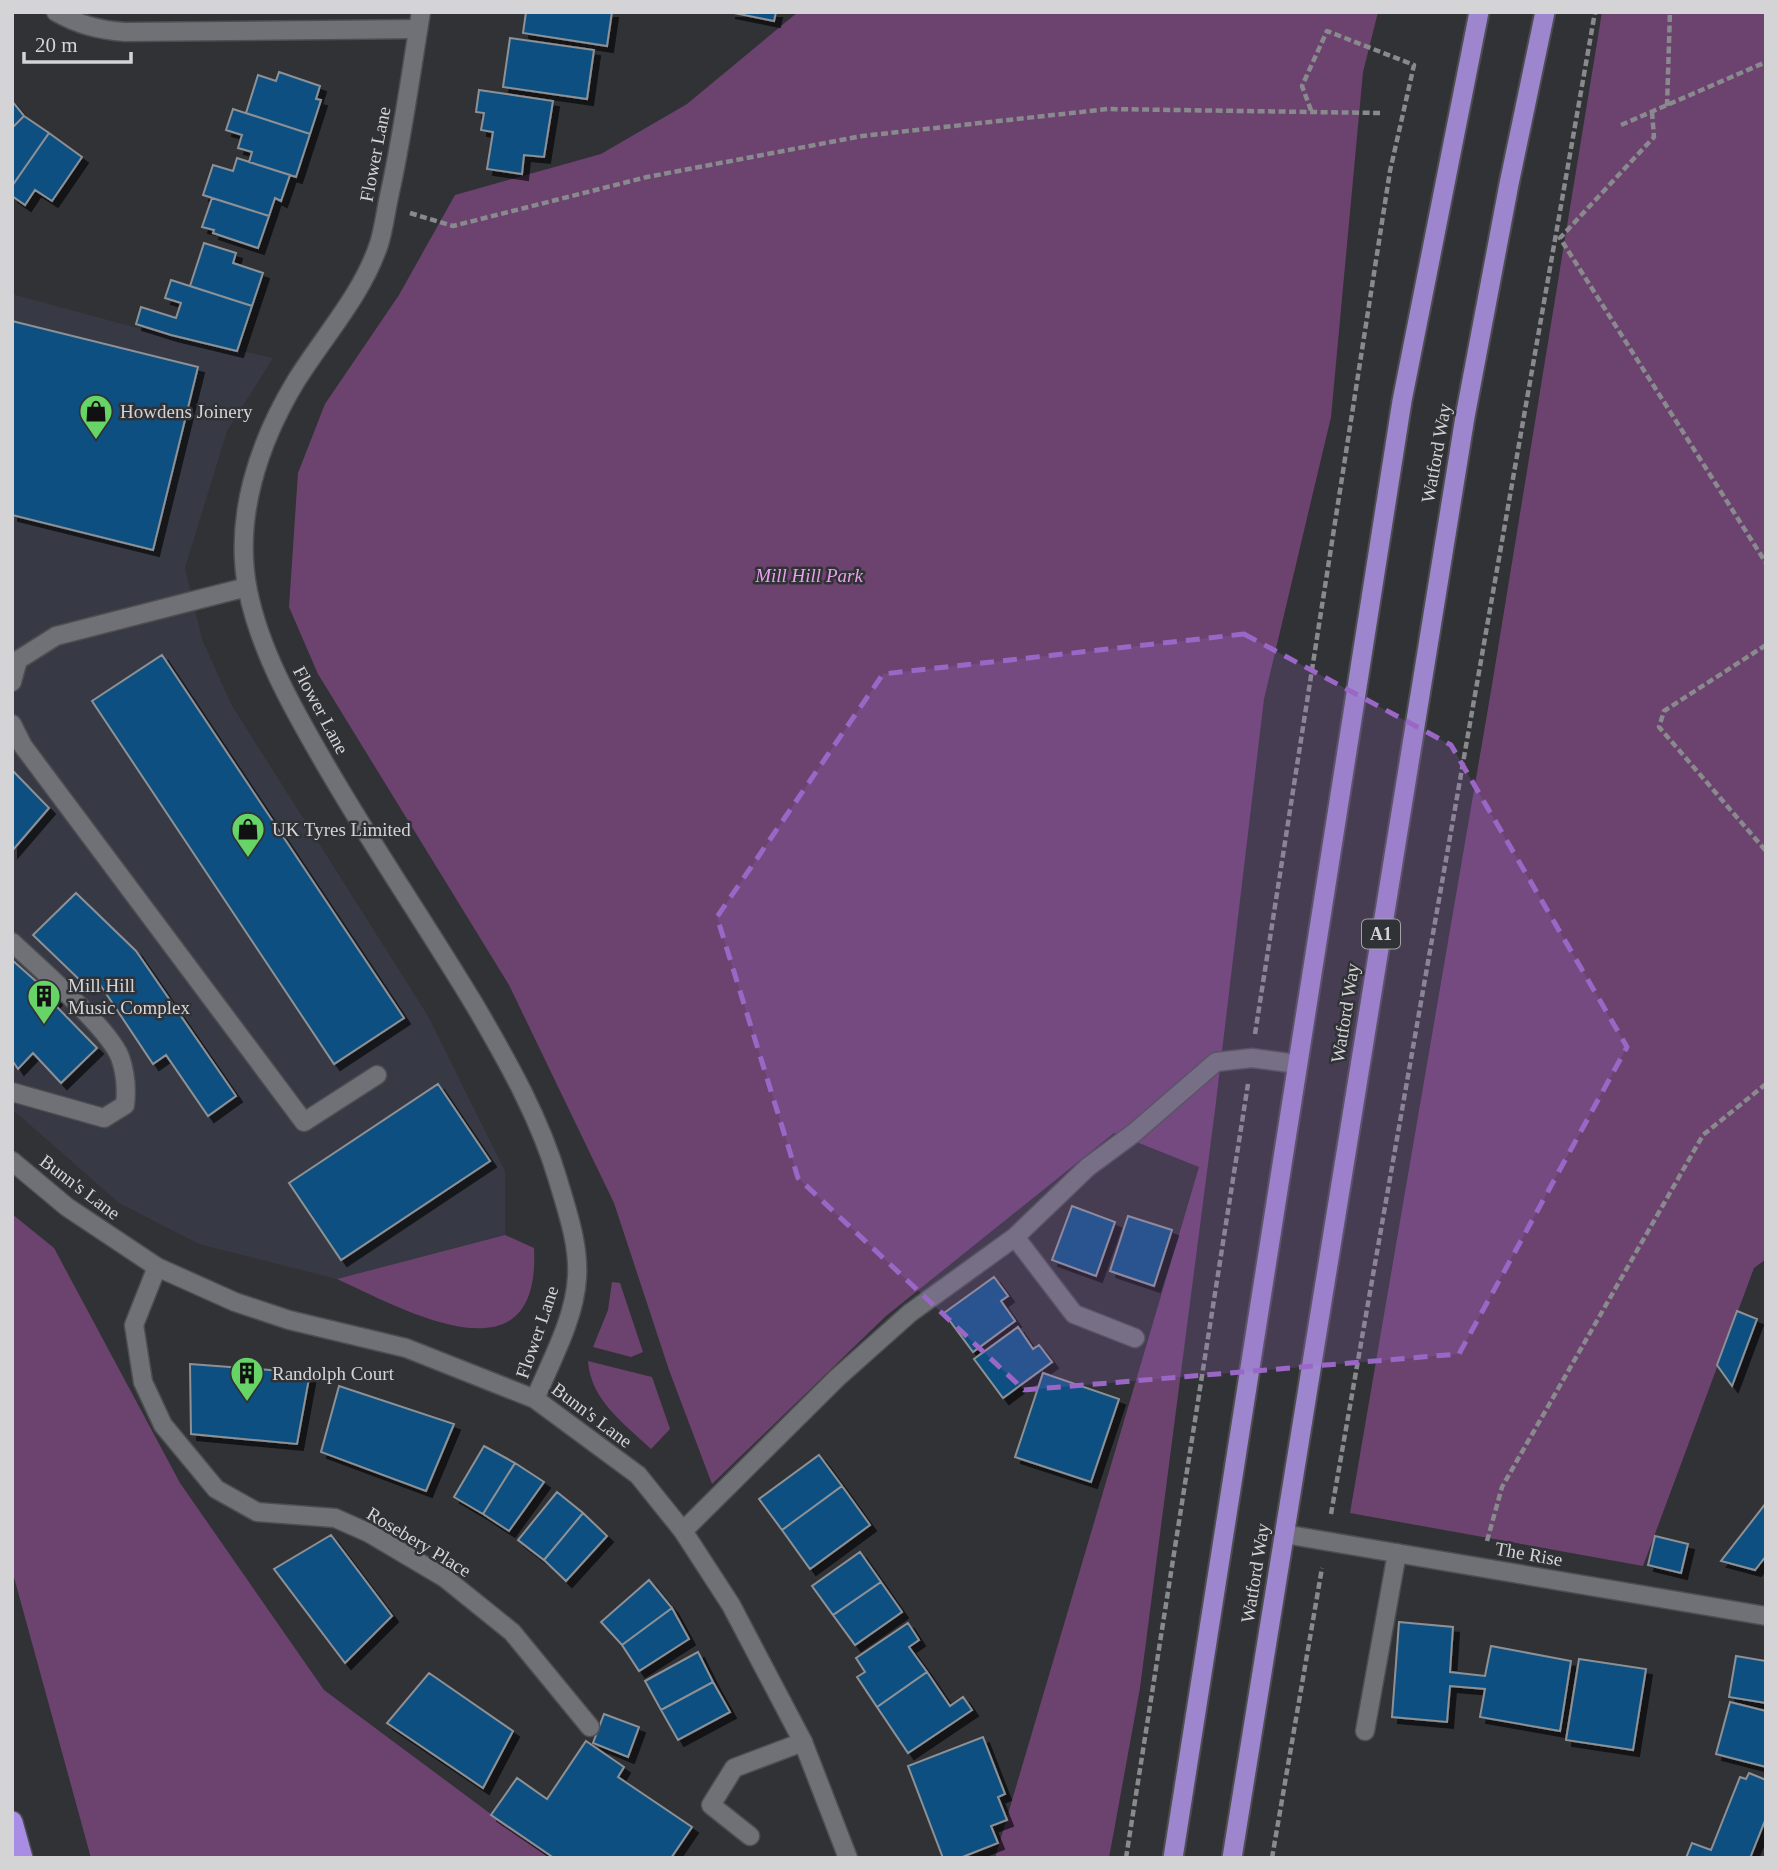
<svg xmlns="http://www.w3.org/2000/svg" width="1778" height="1870" font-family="'Times New Roman',serif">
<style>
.built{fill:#373a44}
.green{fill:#6c436f}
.building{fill:#0e5081;stroke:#8d9195;stroke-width:2;filter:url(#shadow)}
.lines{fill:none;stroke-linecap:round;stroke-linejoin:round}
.service-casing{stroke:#4d4e52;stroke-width:21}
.minor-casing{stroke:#4d4e52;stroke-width:21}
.tertiary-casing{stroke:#4d4e52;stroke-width:21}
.trunk-casing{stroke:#4d4e52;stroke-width:23}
.motorway-casing{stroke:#4d4e52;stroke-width:24}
.path{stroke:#898a8d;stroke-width:4.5;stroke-dasharray:7 3.5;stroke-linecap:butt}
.service{stroke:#6f7176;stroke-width:18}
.minor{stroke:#6f7176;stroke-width:18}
.tertiary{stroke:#6f7176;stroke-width:18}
.trunk{stroke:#9e86ce;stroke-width:19}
.motorway{stroke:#a98ce4;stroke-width:21}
.marked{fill:#9a67c7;fill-opacity:0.2;stroke:#9a67c7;stroke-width:5;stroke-dasharray:14 9;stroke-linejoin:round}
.labels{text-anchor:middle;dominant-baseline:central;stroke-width:5;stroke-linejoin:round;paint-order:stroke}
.shield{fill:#313236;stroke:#a3a3a7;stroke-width:2}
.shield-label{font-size:18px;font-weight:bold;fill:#d4d4d7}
.street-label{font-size:19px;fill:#d4d4d7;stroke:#313236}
.poi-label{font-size:19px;fill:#d4d4d7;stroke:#313236;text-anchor:start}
.park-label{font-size:19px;font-style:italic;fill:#e8a0ee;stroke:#313236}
</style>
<defs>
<filter id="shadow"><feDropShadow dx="6" dy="6" stdDeviation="0" flood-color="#0009"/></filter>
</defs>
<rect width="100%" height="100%" fill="#313236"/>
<!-- built -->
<path class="built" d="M12 294 137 328 273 358 227 431 185 568 202 639 231 704 428 1016 505 1171V1235L337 1279 199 1244 119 1203 12 1109Z"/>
<!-- green -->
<path class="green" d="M798 12H1378L1363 72 1331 417 1264 699 1215 1110 1140 1688 1109 1858H995L1199 1167 1114 1133 886 1316 712 1484 669 1370 614 1203 509 985 318 674 289 607 298 473 325 404 399 295 455 195 601 154 687 104Z
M1602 12H1766V1259L1754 1268 1643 1566 1350 1513 1491 691Z
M12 1214 54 1248 180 1483 324 1690 550 1858H91L12 1570Z
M505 1235 534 1248C541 1387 405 1310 337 1279Z
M612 1282 620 1283 643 1352 631 1357 593 1347 608 1310Z
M588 1361 652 1377 670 1429 651 1449C624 1423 591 1401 588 1361Z"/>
<!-- building -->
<path class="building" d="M526 12H612L607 46 523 33Z
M729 12H776L774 21Z
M510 38 594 50 587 99 503 87Z
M279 72 320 86 316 99 321 100 310 134 246 113 258 75 276 81Z
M479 90 553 101 544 157 524 155 522 174 487 169 493 132 481 130 484 113 476 112Z
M12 101 24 116 12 128Z
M233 109 310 134 296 177 249 162 252 152 238 148 242 135 226 130Z
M24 116 49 133 12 186V128Z
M49 133 82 157 52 201 35 190 25 205 12 196V186Z
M237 158 290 175 281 201 275 198 269 216 203 195 213 165 233 171Z
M212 198 269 216 258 248 213 233 214 230 202 227Z
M204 243 236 253 233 263 263 273 252 306 190 286Z
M171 280 252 306 237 351 171 335 136 324 141 307 176 318 181 303 165 298Z
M12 321 198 367 153 550 12 515Z
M162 655 404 1018 334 1064 92 701Z
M12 770 49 808 12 851Z
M76 893 136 951 236 1096 208 1116 166 1055 153 1064 97 980 88 988 33 935Z
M12 960 56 999 53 1003 97 1048 61 1083 33 1053 18 1069 12 1060Z
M438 1084 490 1161 341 1260 289 1183Z
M1072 1206 1115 1222 1096 1276 1052 1260Z
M1128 1216 1172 1230 1154 1286 1110 1271Z
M994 1277 1008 1296 1001 1301 1015 1321 973 1352 944 1313Z
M1737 1311 1757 1319 1732 1386 1717 1365Z
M1018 1327 1033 1349 1039 1345 1052 1362 1003 1398 974 1359Z
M190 1364 310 1373 297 1444 191 1434Z
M1043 1373 1119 1399 1091 1482 1015 1457Z
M339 1386 454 1424 426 1491 321 1452Z
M484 1446 515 1463 483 1514 454 1497Z
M819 1455 842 1486 782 1530 759 1499Z
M515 1463 544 1482 509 1531 483 1514Z
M842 1486 870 1525 810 1569 782 1530Z
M557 1492 583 1513 544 1560 518 1540Z
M1766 1503V1556L1755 1570 1721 1561Z
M583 1513 607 1536 566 1581 544 1560Z
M331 1535 392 1616 345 1663 274 1569Z
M1655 1536 1688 1544 1681 1573 1648 1565Z
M860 1552 881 1582 833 1615 812 1586Z
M649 1580 672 1608 622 1645 601 1622Z
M881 1582 902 1612 855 1645 833 1615Z
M672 1608 689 1639 639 1671 622 1645Z
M1399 1622 1453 1627 1450 1672 1485 1676 1491 1646 1571 1661 1560 1731 1480 1717 1485 1689 1450 1686 1447 1722 1392 1717Z
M908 1623 919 1640 909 1647 927 1672 877 1707 857 1677 865 1672 856 1658Z
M698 1652 713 1682 661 1710 645 1681Z
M1736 1656 1766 1661V1703L1729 1697Z
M1579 1659 1646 1669 1633 1750 1566 1740Z
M927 1672 950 1706 963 1697 972 1710 908 1753 877 1707Z
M429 1673 513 1731 483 1788 387 1723Z
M713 1682 730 1712 678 1740 661 1710Z
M1730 1702 1766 1711V1767L1716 1754Z
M604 1714 639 1727 628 1757 593 1743Z
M983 1737 1005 1794 998 1797 1007 1820 991 1826 998 1843 960 1858H943L908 1766Z
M586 1741 624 1767 618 1777 692 1827 671 1858H554L491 1815 517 1778 547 1799Z
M1749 1773 1766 1780V1818L1750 1858H1686L1692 1843 1711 1850 1740 1777 1746 1779Z"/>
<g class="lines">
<defs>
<path id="service" d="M12 682 18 660 56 636 247 587
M12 724 23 746 304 1122 377 1075
M12 942C38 967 108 1027 120 1057 126 1074 127 1088 125 1105L104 1118 12 1092
M1135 1338 1074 1314 1015 1237 1088 1167 1134 1133 1216 1062 1252 1058 1297 1064
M683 1531 837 1378 910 1313 1015 1237
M1365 1731 1397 1553
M750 1836 711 1805 734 1768 803 1742"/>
<path id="minor" d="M56 12C79 25 99 30 125 32L418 29
M157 1267 134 1325 143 1382 163 1425 216 1489 257 1512 335 1518 369 1533 445 1578 512 1632 590 1727
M1284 1534 1766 1616"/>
<path id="tertiary" d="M421 12C411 72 403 133 390 192 386 209 384 228 379 244 362 295 324 336 296 381 259 442 233 518 248 591 260 650 291 705 321 757 370 843 426 924 477 1009 509 1064 540 1119 558 1180 567 1211 579 1244 577 1277 575 1318 551 1361 535 1399
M12 1161 67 1207 157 1267 235 1302 289 1320 406 1348 535 1399 638 1475 683 1531 731 1605 803 1742 848 1858"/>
<path id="trunk" d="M1173 1858 1402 401 1479 12
M1232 1858 1465 417 1509 184 1545 12"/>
<path id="motorway" d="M12 1822 22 1858"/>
</defs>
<!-- service casing -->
<use href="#service" class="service-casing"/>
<!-- minor casing -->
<use href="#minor" class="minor-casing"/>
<!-- tertiary casing -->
<use href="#tertiary" class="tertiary-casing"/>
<!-- trunk casing -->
<use href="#trunk" class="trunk-casing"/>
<!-- motorway casing -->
<use href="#motorway" class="motorway-casing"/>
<!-- path -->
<path class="path" d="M1667 106 1670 12
M1652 112 1654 137 1560 238 1766 563
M1621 125 1766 62
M410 213 453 226 647 177 862 136 1108 109 1380 113
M1766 645 1664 711 1659 727 1766 851
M1255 1034 1390 171 1414 65 1327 31 1302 86 1312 113
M1331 1514 1595 12
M1487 1541 1502 1487 1703 1135 1766 1084
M1126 1858 1248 1084
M1272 1858 1322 1568"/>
<!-- service -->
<use href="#service" class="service"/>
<!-- minor -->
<use href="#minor" class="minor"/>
<!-- tertiary -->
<use href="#tertiary" class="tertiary"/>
<!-- trunk -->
<use href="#trunk" class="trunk"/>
<!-- motorway -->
<use href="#motorway" class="motorway"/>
</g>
<!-- marked area -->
<path class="marked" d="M1244 634 1451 745 1627 1047 1459 1354 1024 1390 798 1178 717 917 883 674Z"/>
<!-- icons -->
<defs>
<symbol id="shop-pin" viewBox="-11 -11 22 30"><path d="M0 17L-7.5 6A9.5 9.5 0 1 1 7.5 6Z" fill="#66d466" stroke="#313236"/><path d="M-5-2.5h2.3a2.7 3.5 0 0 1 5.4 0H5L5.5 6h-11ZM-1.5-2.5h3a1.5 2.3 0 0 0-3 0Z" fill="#111"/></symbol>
<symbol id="building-pin" viewBox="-11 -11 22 30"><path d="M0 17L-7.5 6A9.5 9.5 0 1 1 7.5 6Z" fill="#66d466" stroke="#313236"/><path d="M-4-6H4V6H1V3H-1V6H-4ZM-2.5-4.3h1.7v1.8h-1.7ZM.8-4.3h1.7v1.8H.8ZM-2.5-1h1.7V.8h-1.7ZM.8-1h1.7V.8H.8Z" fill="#111"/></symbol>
</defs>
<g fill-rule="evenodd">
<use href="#shop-pin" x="77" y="392" width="38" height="52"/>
<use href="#shop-pin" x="229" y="810" width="38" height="52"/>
<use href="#building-pin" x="25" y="977" width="38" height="52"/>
<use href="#building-pin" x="228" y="1354" width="38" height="52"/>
</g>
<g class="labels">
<!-- shield labels -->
<rect class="shield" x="1362" y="919.5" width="38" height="29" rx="5"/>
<g class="shield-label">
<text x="1381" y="934">A1</text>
</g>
<!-- street labels -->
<g class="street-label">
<text transform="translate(375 154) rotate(-79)">Flower Lane</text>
<text transform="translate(1436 453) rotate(-80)">Watford Way</text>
<text transform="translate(321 710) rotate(62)">Flower Lane</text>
<text transform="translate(1345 1013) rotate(-81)">Watford Way</text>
<text transform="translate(80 1187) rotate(37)">Bunn's Lane</text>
<text transform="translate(537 1332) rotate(-71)">Flower Lane</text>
<text transform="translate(592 1415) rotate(37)">Bunn's Lane</text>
<text transform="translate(419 1542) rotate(31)">Rosebery Place</text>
<text transform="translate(1529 1554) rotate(10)">The Rise</text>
<text transform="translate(1255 1573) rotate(-81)">Watford Way</text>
</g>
<!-- poi labels -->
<g class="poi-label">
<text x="120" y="411">Howdens Joinery</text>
<text x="272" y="829">UK Tyres Limited</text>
<text x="68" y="985">Mill Hill<tspan x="68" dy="22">Music Complex</tspan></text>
<text x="272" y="1373">Randolph Court</text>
</g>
<!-- park labels -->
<g class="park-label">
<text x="809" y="575">Mill Hill Park</text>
</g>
</g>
<!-- border -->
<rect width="1778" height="1870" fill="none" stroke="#d4d4d7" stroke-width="28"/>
<!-- scale -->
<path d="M24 52v10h107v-10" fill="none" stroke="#d4d4d7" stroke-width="3.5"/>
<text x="35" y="52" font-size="21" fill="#d4d4d7" stroke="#313236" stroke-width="5" paint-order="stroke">20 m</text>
</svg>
